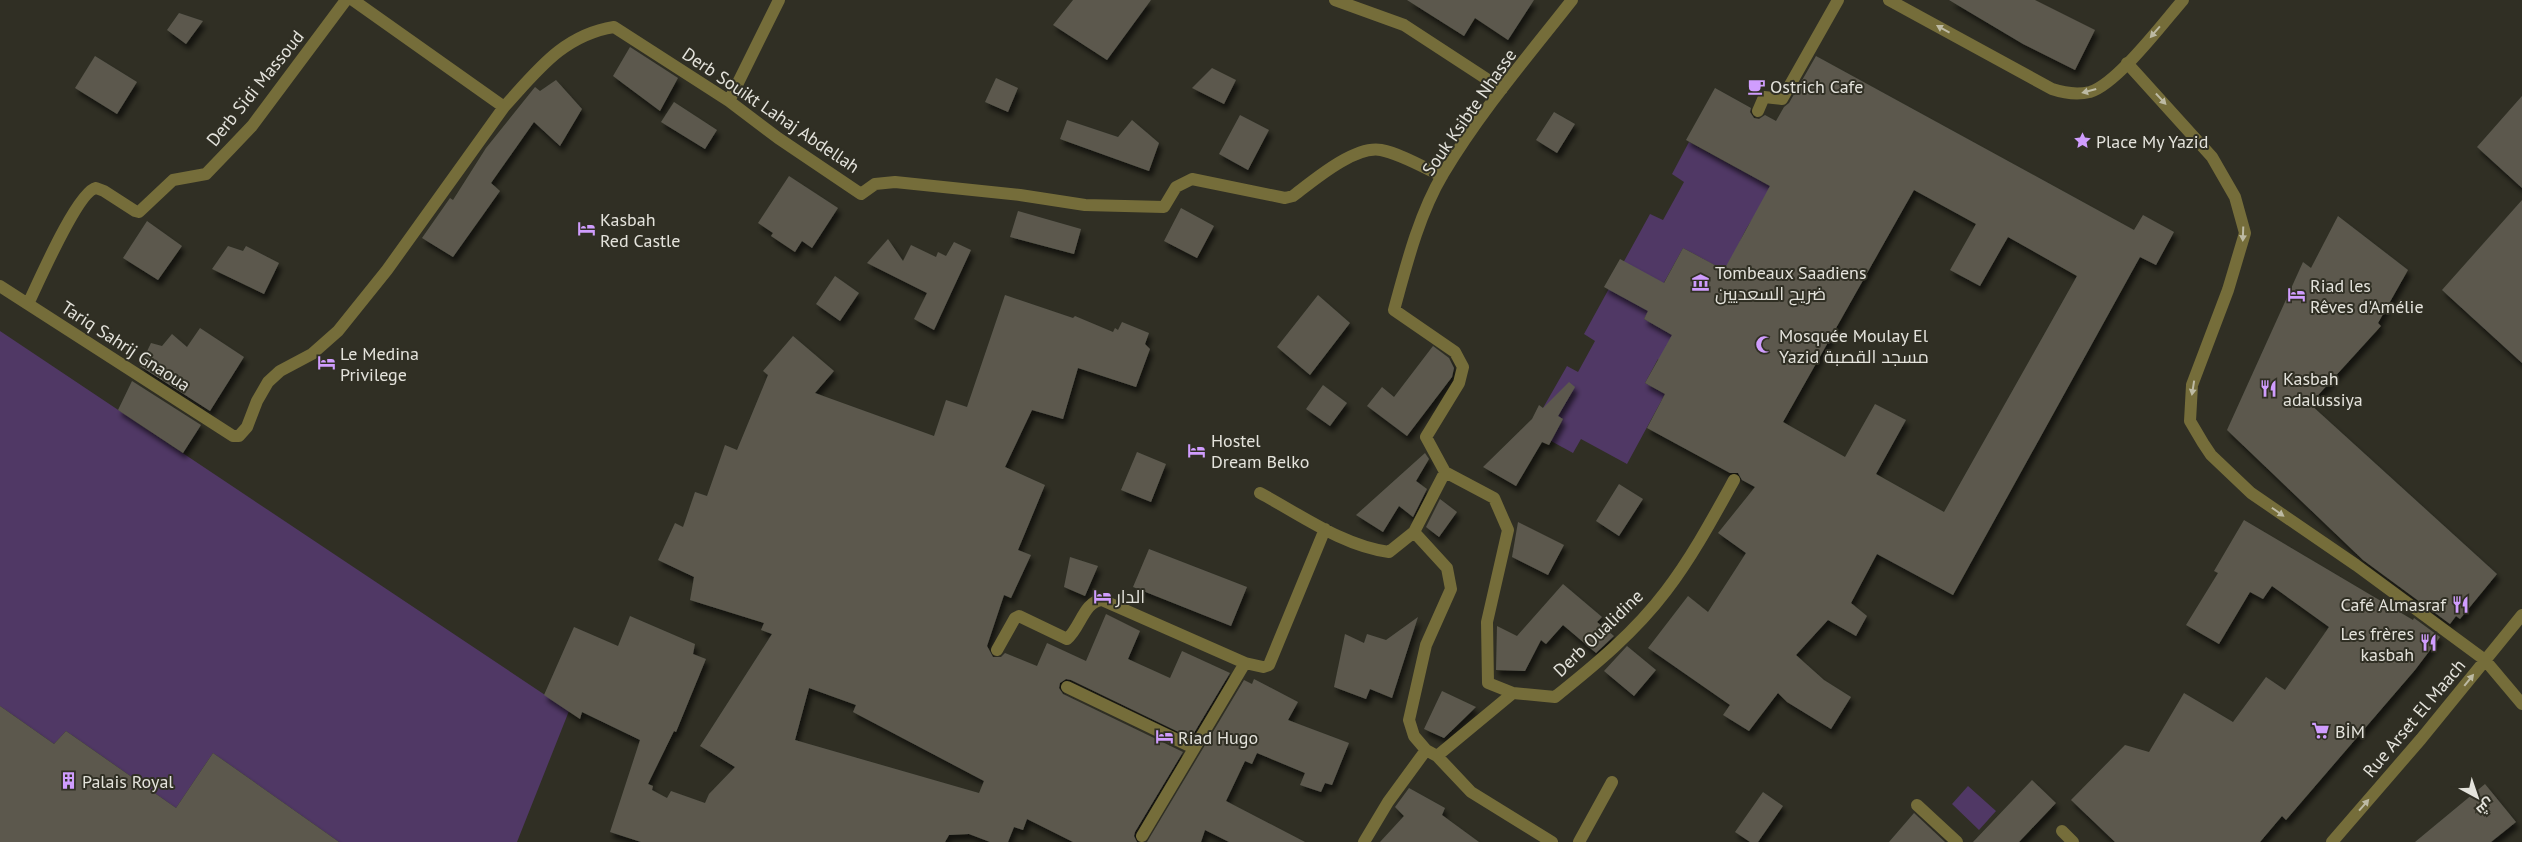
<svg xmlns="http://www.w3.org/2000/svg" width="2522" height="842" font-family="'PT Sans',Cairo,sans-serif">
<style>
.green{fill:#503865}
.building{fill:#5b594e;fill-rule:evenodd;filter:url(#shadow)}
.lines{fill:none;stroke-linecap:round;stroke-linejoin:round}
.pedestrian{stroke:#756d3a;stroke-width:12}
.minor{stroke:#756d3a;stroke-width:12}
.tertiary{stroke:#756d3a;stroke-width:12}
.oneway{fill:#bdbaa3}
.labels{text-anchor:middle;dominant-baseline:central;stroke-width:4;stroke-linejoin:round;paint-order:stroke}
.poi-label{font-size:18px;fill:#e4e3dc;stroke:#302f24;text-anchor:start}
.street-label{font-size:18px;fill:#e4e3dc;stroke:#302f24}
</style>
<defs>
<filter id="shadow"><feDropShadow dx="3" dy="5.5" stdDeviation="2.5" flood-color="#0009"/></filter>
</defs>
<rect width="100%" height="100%" fill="#302f24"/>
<!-- green -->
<path class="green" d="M1689 142 1778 190C1750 219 1739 234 1731 274L1683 248 1644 319 1692 345 1678 370 1658 359 1645 383 1665 394 1627 464 1581 439 1573 453 1551 441 1563 419 1543 408 1567 366 1578 372 1595 341 1584 334 1650 214 1663 220 1684 182 1672 174Z
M0 331 569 711 517 842H339L213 753 176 808 66 731 54 744 0 706Z
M1968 786 1996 811 1979 830 1952 804Z"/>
<!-- building -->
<path class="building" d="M1073 0H1151L1107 60 1053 25Z
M1407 0H1534L1508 40 1475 18 1464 36Z
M1949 0H2035L2095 30 2075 70 2023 44Z
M179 13 203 21 186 44 167 30Z
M630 47 678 78 660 111 613 76Z
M95 56 137 82 117 114 75 88Z
M1816 56 2134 230 2143 215 2174 232 2156 265 2140 257 1953 595 1877 554 1851 603 1867 616 1856 636 1828 620 1796 655 1824 680 1851 697 1831 729 1787 702 1778 693 1749 731 1723 715 1730 705 1648 648 1688 596 1708 612 1746 553 1718 533 1755 487 1742 480 1738 473H1730L1647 428 1665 394 1645 383 1672 335 1644 319 1648 311 1604 287 1620 259 1664 283 1683 248 1724 270 1770 186 1686 140 1715 88 1751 108 1750 112 1754 118 1759 119 1765 115 1776 121 1784 107 1789 103ZM1914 190 1976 224 1950 270 1980 286 2008 237 2077 276 1944 512 1876 474 1906 420 1875 404 1845 457 1783 422Z
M1212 68 1236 80 1224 104 1192 88Z
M996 78 1018 88 1008 112 985 102Z
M556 80 582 109 560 146 534 122 491 183 500 191 453 257 422 238 450 198 453 200 486 148 535 87 540 91Z
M2522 96V188L2477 147Z
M674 102 717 130 705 149 661 122Z
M1554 112 1575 124 1557 153 1536 140Z
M1240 115 1269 130 1248 170 1219 154Z
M1067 120 1118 137 1132 120 1159 143 1149 171 1060 139Z
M789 176 838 208 812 248 802 241 795 252 771 236 773 233 758 223Z
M2522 200V363L2442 290Z
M1181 208 1214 226 1197 258 1164 241Z
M1018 211 1081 229 1074 254 1010 237Z
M2338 216 2408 270 2378 323 2381 326 2310 404 2497 574 2460 619 2456 616 2450 624 2363 560 2227 430 2303 262 2311 268Z
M147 221 182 246 158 280 123 258Z
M888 239 903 261 911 245 936 257 938 252 946 256 954 242 971 250 934 330 914 319 927 293 867 263Z
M228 246 243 251 246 246 279 263 264 294 212 269Z
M835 276 859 293 840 321 816 304Z
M1005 295 1073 318 1075 316 1113 332 1115 328 1118 330 1122 322 1149 333 1145 344 1150 349 1136 387 1078 368 1063 419 1032 410 1005 467 1045 485 1018 550 1031 555 1011 598 1004 595 987 646 993 657H1001L1005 653 1037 666 1047 643 1086 661 1106 614 1140 631 1128 659 1170 678 1182 651 1230 673 1191 738 1071 680 1066 679 1060 683 1059 688 1063 694 1183 752 1135 832 1134 836 1137 842H1073L1027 819 1023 830 1014 827 1008 842H990L969 834 949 835 945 842H641L610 832 640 740 582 712 580 719 544 695 574 627 618 646 630 616 695 644 693 654 706 659 676 732 674 731 648 784 653 786 652 790 667 798 671 791 705 803 709 794 735 767 700 746 772 634 761 630 764 623 690 600 694 577 658 560 675 523 683 527 695 492 707 496 725 445 737 450 768 375 763 371 793 336 834 371 815 393 934 436 946 400 967 407ZM809 688 856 705 853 712 984 781 979 793 795 740Z
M1318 295 1350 323 1310 375 1277 347Z
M200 328 244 357 210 411 140 366 151 343 162 346 172 334 187 347Z
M1433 346 1449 358 1454 368 1452 377 1407 436 1367 406 1382 387 1394 397Z
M132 381 201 425 183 453 118 410Z
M1569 382 1575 387 1558 416 1563 419 1549 445 1542 442 1516 486 1483 467 1532 419 1539 405 1543 408Z
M1323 385 1347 403 1330 426 1306 409Z
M1137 452 1166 464 1151 502 1121 490Z
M1425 453 1429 459 1416 481 1427 489 1413 517 1399 506 1383 532 1356 515Z
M1619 484 1643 499 1619 536 1596 521Z
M1440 499 1457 512 1439 537 1426 527Z
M2244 520 2413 620 2414 618 2440 637 2415 670 2286 820 2282 816 2260 842H2115L2071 800 2125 745 2149 752 2184 693 2233 722 2266 677 2285 690 2329 627 2272 586 2263 599 2250 592 2219 644 2186 625 2218 573 2214 571Z
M1518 522 1564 545 1548 575 1512 557Z
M1149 549 1247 587 1231 626 1133 587Z
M1070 557 1098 566 1085 596 1064 587Z
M1563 584 1602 617 1597 622 1614 636 1596 653 1563 625 1546 644 1541 640 1525 671 1496 670 1497 626 1517 636Z
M1418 617 1392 698 1370 689 1366 699 1334 687 1345 634 1364 643 1367 634 1386 640Z
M1627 646 1656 670 1634 696 1604 671Z
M1254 679 1298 702 1288 720 1349 743 1332 785 1325 783 1321 792 1300 785 1305 773 1257 753 1252 764 1245 761 1226 801 1305 842H1229L1205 830 1201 842H1147L1244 680 1252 684Z
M1442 691 1476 707 1444 738 1424 729Z
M0 706 54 744 66 731 176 808 213 753 339 842H0Z
M2032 780 2056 803 2019 842H1973Z
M2485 784 2516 822 2491 842H2415Z
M1409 788 1445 808 1442 815 1479 842H1380L1404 816 1395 807Z
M1763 792 1783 806 1758 842H1750L1735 832Z
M1914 813 1945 842H1889Z"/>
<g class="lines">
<!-- pedestrian -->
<path class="pedestrian" d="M1758 111 1764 97 1782 99 1838 0"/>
<!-- minor -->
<path class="minor" d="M353 0 504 107C537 71 563 35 614 27L729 101 778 138 861 194 875 184 895 182 1020 195 1085 205 1164 207 1176 187 1192 179 1285 198 1293 196C1314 180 1355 145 1381 150 1401 154 1423 167 1442 176
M1335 0 1404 25 1502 89
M2127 63 2212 157 2235 197 2245 233 2228 290 2192 385 2190 421 2203 443 2211 455 2251 493 2356 565 2485 660 2522 704
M729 101 779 0
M0 286 233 436H239L247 427 257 401 268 382 280 371 312 354 338 331 387 270 504 107
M28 304C38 283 78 191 96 188L104 191 135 211 139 212 173 180 206 174 231 148 252 126 346 0
M1445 472 1494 498 1508 530 1487 622 1488 683 1513 693 1555 697C1595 665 1635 632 1666 591 1692 557 1713 518 1734 480
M1260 493C1301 515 1343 546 1389 552L1414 532
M997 650 1015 618 1019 616 1067 639C1080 629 1084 601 1102 600L1245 663 1263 667 1269 665 1325 529
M1067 687 1194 748
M1437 756 1513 693
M1917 805 1957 842
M2062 831 2073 842
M1142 836 1245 663
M1364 842 1388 802 1426 750
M1552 842 1471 792 1437 756 1426 750 1414 736 1409 720 1426 645 1451 589 1447 568 1414 532 1445 472 1426 437 1459 383 1463 367 1455 352 1394 310C1406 266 1419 214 1443 174 1480 112 1528 56 1572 0
M1579 842 1612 782
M2332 842 2421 739 2522 615"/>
<!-- tertiary -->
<path class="tertiary" d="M1889 0 2052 89C2064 93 2077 95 2090 92 2117 84 2163 23 2183 0"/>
</g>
<!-- one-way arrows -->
<defs><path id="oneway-solid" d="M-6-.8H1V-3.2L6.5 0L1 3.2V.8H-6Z" transform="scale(1.25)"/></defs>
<g class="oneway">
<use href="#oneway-solid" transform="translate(1943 29) rotate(-151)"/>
<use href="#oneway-solid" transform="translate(2155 32) rotate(131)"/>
<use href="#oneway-solid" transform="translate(2089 91) rotate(165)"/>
<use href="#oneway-solid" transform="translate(2161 99) rotate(47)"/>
<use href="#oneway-solid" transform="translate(2243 234) rotate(92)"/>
<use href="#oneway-solid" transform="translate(2193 388) rotate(99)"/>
<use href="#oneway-solid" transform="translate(2278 512) rotate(35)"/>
<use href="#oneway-solid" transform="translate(2469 680) rotate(-51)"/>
<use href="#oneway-solid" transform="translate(2364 805) rotate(-49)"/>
</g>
<!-- icons -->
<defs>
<symbol id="cafe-bare" viewBox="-9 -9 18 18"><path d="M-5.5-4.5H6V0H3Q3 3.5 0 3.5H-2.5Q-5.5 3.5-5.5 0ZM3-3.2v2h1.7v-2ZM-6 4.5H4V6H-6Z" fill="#d09dfe" stroke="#302f24" stroke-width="2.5" paint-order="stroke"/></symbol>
<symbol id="sight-bare" viewBox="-9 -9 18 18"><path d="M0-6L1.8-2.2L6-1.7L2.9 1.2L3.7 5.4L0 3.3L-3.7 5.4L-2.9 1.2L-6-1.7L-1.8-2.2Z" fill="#d09dfe" stroke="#302f24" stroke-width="2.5" paint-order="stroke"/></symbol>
<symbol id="hotel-bare" viewBox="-9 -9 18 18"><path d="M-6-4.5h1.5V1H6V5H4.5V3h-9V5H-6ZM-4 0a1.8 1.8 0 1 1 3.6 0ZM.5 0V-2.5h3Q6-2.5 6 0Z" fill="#d09dfe" stroke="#302f24" stroke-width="2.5" paint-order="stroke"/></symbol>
<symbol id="museum-bare" viewBox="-9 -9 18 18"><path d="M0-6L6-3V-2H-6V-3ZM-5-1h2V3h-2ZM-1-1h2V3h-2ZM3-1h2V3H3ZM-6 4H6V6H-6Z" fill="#d09dfe" stroke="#302f24" stroke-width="2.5" paint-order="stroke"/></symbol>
<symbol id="mosque-bare" viewBox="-9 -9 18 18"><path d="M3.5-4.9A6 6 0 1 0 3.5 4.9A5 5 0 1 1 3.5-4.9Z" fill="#d09dfe" stroke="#302f24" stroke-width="2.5" paint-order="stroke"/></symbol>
<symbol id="restaurant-bare" viewBox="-9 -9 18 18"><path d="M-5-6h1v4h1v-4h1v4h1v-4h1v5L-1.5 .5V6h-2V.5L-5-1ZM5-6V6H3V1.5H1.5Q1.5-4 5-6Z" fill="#d09dfe" stroke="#302f24" stroke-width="2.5" paint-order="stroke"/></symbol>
<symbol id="supermarket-bare" viewBox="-9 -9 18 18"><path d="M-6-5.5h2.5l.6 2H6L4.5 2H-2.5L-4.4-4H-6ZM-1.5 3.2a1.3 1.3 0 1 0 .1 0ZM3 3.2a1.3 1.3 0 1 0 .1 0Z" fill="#d09dfe" stroke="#302f24" stroke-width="2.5" paint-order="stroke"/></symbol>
<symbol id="building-bare" viewBox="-9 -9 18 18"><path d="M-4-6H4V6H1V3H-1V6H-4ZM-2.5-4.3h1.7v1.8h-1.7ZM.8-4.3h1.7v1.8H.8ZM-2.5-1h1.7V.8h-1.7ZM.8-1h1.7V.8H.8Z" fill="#d09dfe" stroke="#302f24" stroke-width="2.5" paint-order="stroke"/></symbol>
</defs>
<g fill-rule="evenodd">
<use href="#cafe-bare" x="1744" y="74" width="25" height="25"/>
<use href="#sight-bare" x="2070" y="128" width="25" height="25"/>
<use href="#hotel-bare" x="574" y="216" width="25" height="25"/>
<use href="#museum-bare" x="1688" y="270" width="25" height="25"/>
<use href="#hotel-bare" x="2284" y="282" width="25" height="25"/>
<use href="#mosque-bare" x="1752" y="332" width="25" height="25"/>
<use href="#hotel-bare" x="314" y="350" width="25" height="25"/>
<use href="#restaurant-bare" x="2256" y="376" width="25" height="25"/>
<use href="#hotel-bare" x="1184" y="438" width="25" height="25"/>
<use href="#hotel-bare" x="1090" y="584" width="25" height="25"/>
<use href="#restaurant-bare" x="2448" y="592" width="25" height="25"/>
<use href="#restaurant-bare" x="2416" y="630" width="25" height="25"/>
<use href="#supermarket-bare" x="2308" y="718" width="25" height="25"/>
<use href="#hotel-bare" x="1152" y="724" width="25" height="25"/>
<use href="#building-bare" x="56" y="768" width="25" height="25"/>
</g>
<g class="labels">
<!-- poi labels -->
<g class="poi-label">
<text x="1770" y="86">Ostrich Cafe</text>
<text x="2096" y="141">Place My Yazid</text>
<text x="600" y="219">Kasbah<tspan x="600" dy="21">Red Castle</tspan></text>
<text x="1715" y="272">Tombeaux Saadiens<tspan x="1715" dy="21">ضريح السعديين</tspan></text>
<text x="2310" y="285">Riad les<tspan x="2310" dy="21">Rêves d'Amélie</tspan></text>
<text x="1779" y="335">Mosquée Moulay El<tspan x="1779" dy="21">Yazid مسجد القصبة</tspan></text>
<text x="340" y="353">Le Medina<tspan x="340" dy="21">Privilege</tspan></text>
<text x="2283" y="378">Kasbah<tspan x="2283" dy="21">adalussiya</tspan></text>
<text x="1211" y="440">Hostel<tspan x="1211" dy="21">Dream Belko</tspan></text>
<text x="1116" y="596">الدار</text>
<text x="2446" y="604" text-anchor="end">Café Almasraf</text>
<text x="2414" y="633" text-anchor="end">Les frères<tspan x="2414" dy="21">kasbah</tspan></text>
<text x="2335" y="731">BİM</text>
<text x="1178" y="737">Riad Hugo</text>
<text x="82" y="781">Palais Royal</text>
</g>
<!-- street labels -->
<g class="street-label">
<text transform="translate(255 88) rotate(-51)">Derb Sidi Massoud</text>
<text transform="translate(771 110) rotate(34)">Derb Souikt Lahaj Abdellah</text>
<text transform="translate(1469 112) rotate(-55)">Souk Ksibte Nhasse</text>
<text transform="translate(126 346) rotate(33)">Tariq Sahrij Gnaoua</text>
<text transform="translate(1598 633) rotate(-44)">Derb Oualidine</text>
<text transform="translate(2414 718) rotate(-50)">Rue Arset El Maach</text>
</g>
</g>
<!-- north arrow -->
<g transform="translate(2477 797) rotate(140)" stroke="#302f24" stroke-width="4" paint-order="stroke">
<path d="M0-4L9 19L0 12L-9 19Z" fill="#e4e3dc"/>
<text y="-8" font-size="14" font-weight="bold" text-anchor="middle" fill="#e4e3dc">ش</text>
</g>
</svg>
